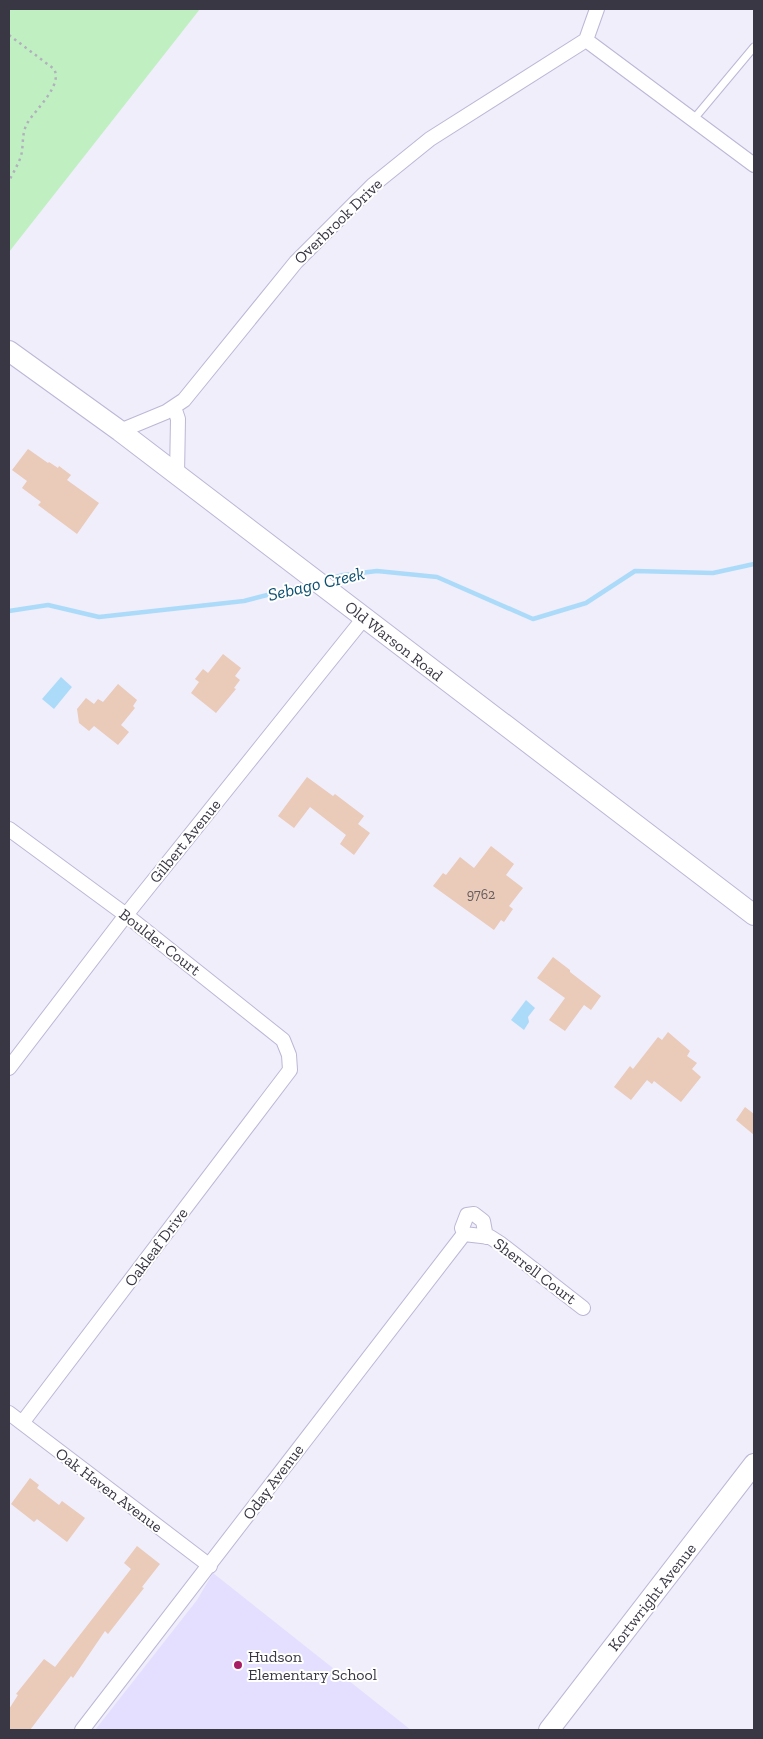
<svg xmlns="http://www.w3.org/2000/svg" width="763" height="1739" font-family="'Zilla Slab',serif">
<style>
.built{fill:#e5dfff}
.green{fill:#c0f0c2}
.water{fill:#acdbfa}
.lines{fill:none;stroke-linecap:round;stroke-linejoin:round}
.stream{stroke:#acdbfa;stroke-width:4.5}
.building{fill:#eacab8}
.lane-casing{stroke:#bcb7d6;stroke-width:9}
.street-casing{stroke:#bcb7d6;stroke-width:16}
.secondary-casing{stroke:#bcb7d6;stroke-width:22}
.path{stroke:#b2b0bd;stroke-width:2.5;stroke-dasharray:2.5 4;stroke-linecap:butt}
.lane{stroke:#fff;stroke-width:7}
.street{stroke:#fff;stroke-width:14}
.secondary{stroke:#fff;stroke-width:20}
.poi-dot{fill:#a71e65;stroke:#fff;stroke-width:2}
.labels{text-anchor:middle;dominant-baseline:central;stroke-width:4;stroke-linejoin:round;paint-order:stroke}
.number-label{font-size:14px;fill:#655c60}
.street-label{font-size:16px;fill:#393743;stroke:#fff}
.poi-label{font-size:16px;fill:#393743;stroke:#fff;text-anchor:start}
.water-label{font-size:18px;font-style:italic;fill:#094e6f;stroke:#fff}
</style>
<rect width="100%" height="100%" fill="#f0eefb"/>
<!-- built -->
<path class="built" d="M213 1573 411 1730H95L197 1600Z"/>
<!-- green -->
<path class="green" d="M9 9H200L9 252Z"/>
<!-- water -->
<path class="water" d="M61 677 72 687 54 709 42 699Z
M526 1000 535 1008 528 1017 529 1022 524 1030 511 1020Z"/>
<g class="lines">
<!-- stream -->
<path class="stream" d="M325 580 343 575 377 571 437 577 533 619 586 603 635 571 713 573 754 564
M9 611 48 605 99 617 244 601 310 584"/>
</g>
<!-- building -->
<path class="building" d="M28 449 48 463 49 462 58 468 59 466 71 475 67 480 99 503 77 534 38 505 41 502 22 488 27 481 12 470Z
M223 654 241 668 235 676 240 680 234 688 236 689 216 713 191 693 199 682 195 679 203 669 208 673Z
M118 684 137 700 133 706 135 708 121 725 129 732 118 745 94 726 89 731 79 723 77 709 86 698 94 704 98 699 103 702Z
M307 777 333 796 335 794 364 816 358 824 370 833 354 855 340 844 346 835 310 807 294 828 278 816Z
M491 846 514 864 506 875 523 888 509 906 513 909 504 922 501 920 494 930 433 886 443 873 446 875 460 857 474 868Z
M553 957 570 970V972L601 996 591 1010 584 1005 565 1031 549 1020 565 998 537 978Z
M668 1032 690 1051 687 1056 697 1063 692 1069 701 1077 681 1102 654 1081 652 1084 647 1080 631 1100 614 1087 630 1066 633 1069 658 1037 662 1040Z
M745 1107 754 1114V1135L736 1120Z
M30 1478 39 1485 37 1488 59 1505 62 1501 85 1518 67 1542 37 1519 34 1522 11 1504Z
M137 1546 160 1564 142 1587 144 1588 108 1634 105 1631 73 1678 71 1676 30 1730H9V1709L18 1695 16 1694 44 1659 55 1667 131 1569 124 1563Z"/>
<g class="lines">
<defs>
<path id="lane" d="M693 120 754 47"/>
<path id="street" d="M586 40 754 165
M174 407 178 419 177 475
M120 431 166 412 184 400 296 262 373 185 430 139 586 40 597 9
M9 829 126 915 283 1040 289 1055 290 1070 22 1423
M9 1068 126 915 364 618
M464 1234 490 1237 501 1244 583 1308
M464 1234 462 1228 467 1215 474 1214 483 1221 486 1237
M9 1413 210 1566
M82 1730 464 1234"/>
<path id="secondary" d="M9 351 120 431 754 915
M549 1730 754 1464"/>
</defs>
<!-- lane casing -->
<use href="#lane" class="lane-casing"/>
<!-- street casing -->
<use href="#street" class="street-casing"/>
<!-- secondary casing -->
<use href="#secondary" class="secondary-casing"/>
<!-- path -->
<path class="path" d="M9 35 54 69C63 85 36 109 28 122 21 133 24 145 21 156 18 165 13 173 9 181"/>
<!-- lane -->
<use href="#lane" class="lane"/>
<!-- street -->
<use href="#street" class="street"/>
<!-- secondary -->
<use href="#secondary" class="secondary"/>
</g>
<!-- markers -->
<circle class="poi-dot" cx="238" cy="1665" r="5"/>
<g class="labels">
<!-- number labels -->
<g class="number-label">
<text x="481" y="894">9762</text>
</g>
<!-- street labels -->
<g class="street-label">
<text transform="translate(338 221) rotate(-44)">Overbrook Drive</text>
<text transform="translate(394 641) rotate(38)">Old Warson Road</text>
<text transform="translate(185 841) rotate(-51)">Gilbert Avenue</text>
<text transform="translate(160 942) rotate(38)">Boulder Court</text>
<text transform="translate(156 1247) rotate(-53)">Oakleaf Drive</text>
<text transform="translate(535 1271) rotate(37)">Sherrell Court</text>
<text transform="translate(273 1482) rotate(-53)">Oday Avenue</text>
<text transform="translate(109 1490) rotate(37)">Oak Haven Avenue</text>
<text transform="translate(652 1597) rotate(-52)">Kortwright Avenue</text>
</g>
<!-- poi labels -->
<g class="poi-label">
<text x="248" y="1656">Hudson<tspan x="248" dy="18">Elementary School</tspan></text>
</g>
<!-- water labels -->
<g class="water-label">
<text transform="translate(316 584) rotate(-13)">Sebago Creek</text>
</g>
</g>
<!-- border -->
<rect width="763" height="1739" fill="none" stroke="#393743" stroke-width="20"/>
</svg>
